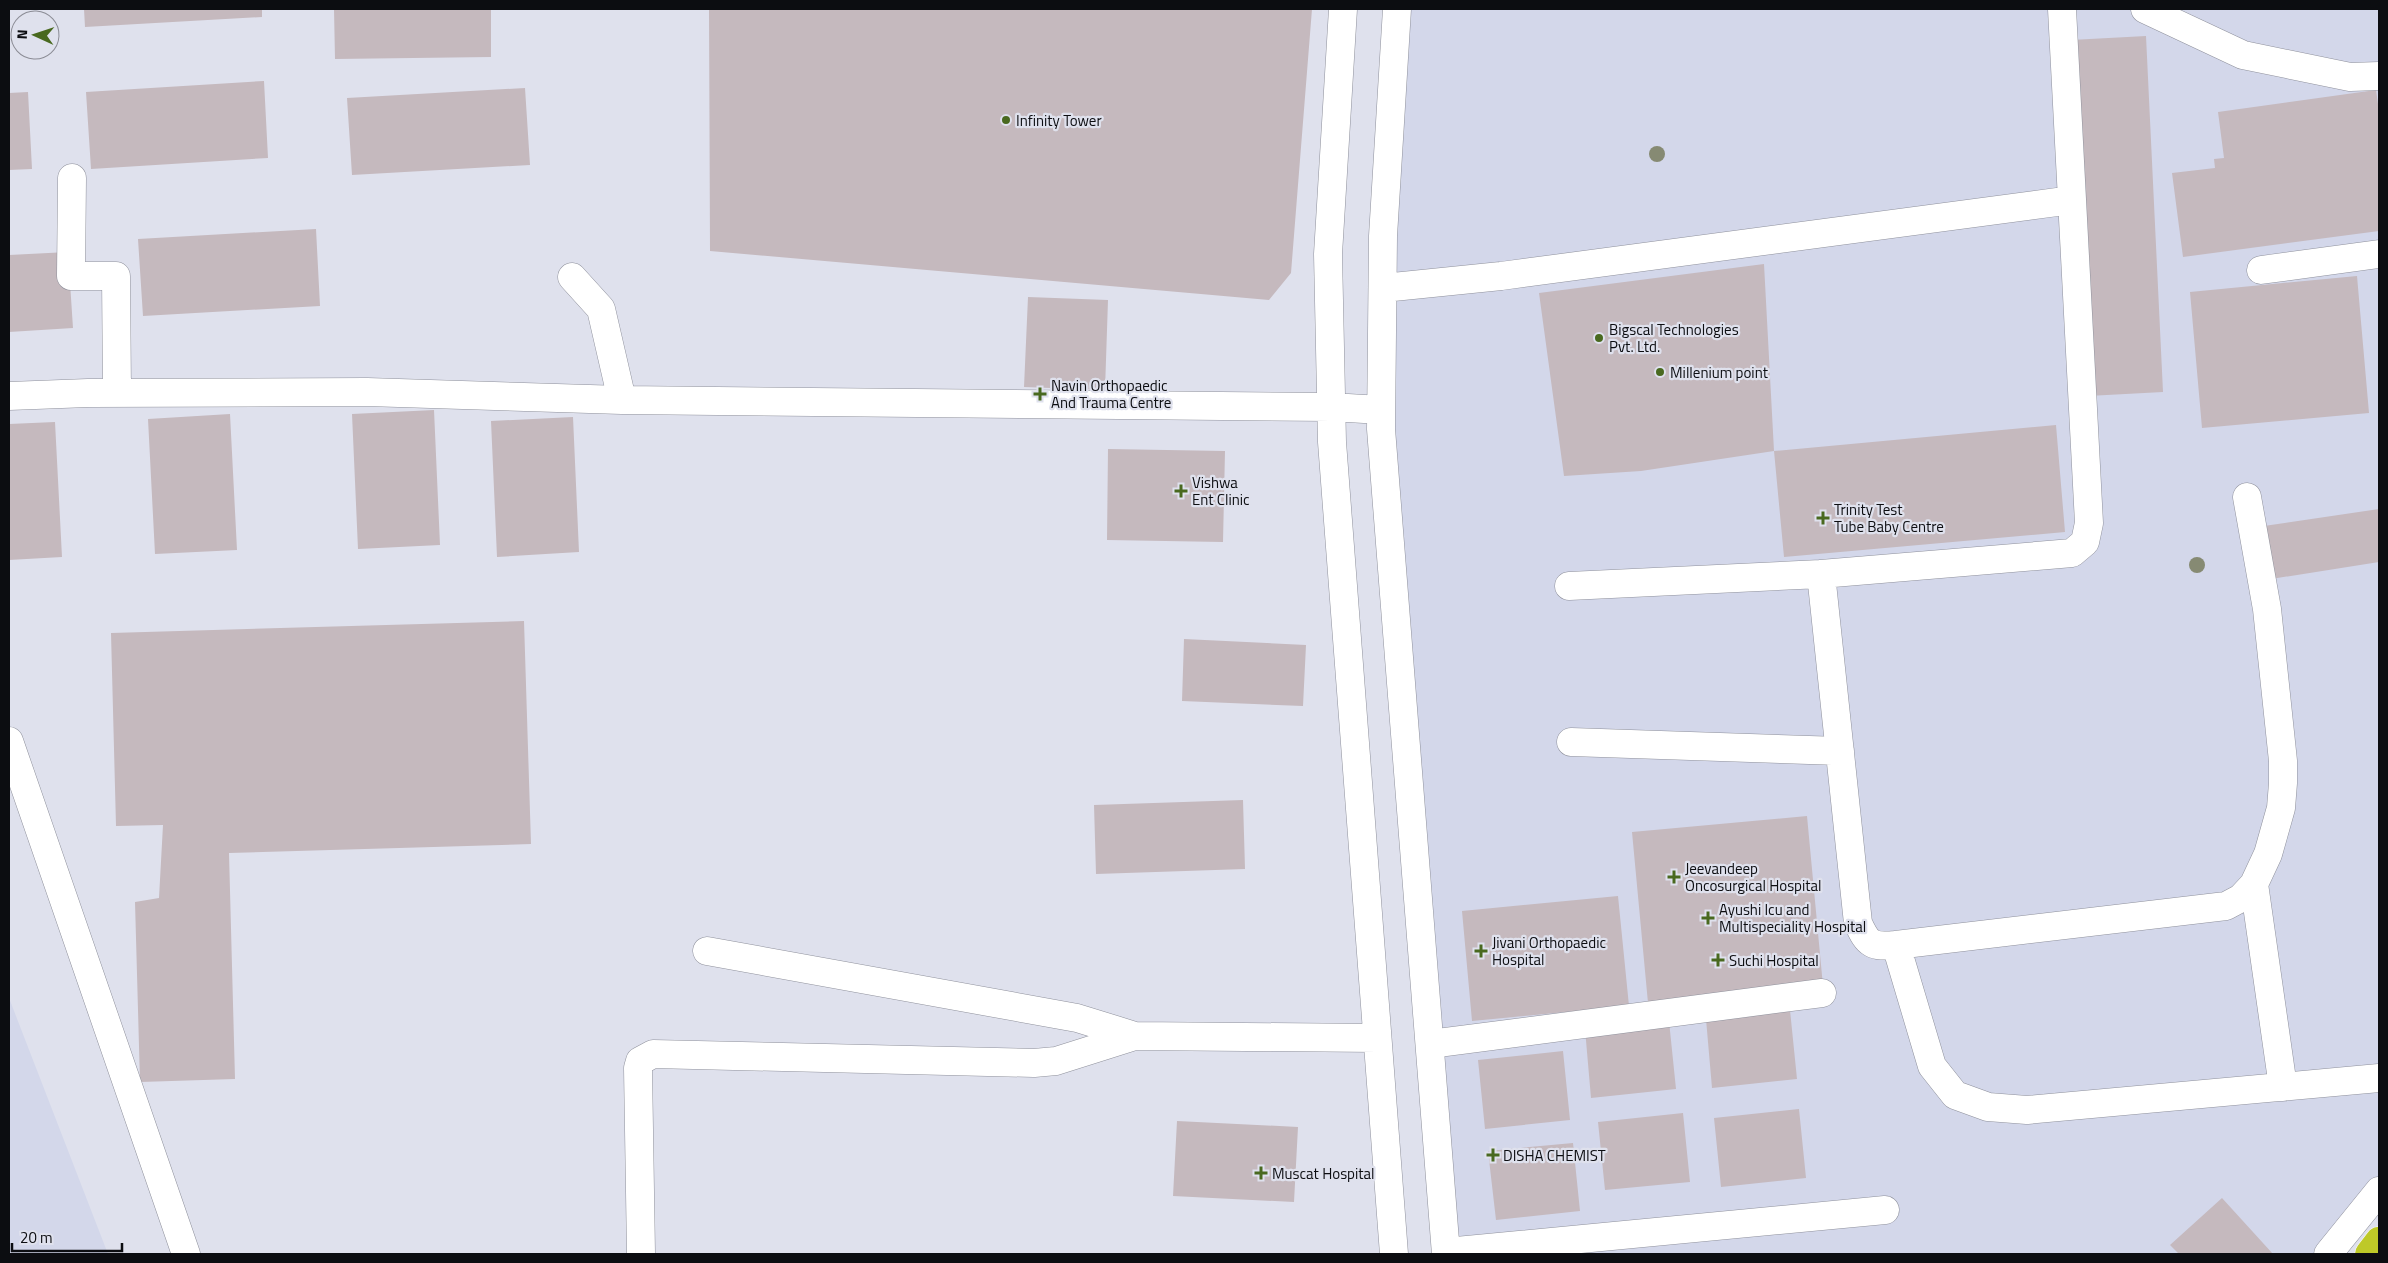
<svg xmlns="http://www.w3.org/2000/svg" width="2388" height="1263" font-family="'Titillium Web',sans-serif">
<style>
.built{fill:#d3d7ea}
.building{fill:#c5b9be}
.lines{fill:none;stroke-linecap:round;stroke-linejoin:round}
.minor-casing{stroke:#8f919c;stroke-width:29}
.highway-casing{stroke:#fff;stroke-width:29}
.minor{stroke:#fff;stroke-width:28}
.highway{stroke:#bec928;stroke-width:28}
.tree{fill:#868a73}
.poi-dot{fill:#49691f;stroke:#dfe1ed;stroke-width:2}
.labels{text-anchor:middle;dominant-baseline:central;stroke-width:4.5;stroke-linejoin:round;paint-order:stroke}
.poi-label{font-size:15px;fill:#0c0d11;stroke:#dfe1ed;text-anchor:start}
</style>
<rect width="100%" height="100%" fill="#dfe1ed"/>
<!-- built -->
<path class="built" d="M1407 9H2379V1176L2314 1254H1451L1386 415Z
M9 998 108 1254H9Z"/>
<!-- building -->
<path class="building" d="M84 9H262V17L85 27Z
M334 9H491V57L335 59Z
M709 9H1312L1291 273 1269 300 710 251Z
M2146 36 2163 392 2088 396 2071 40Z
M264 81 268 158 91 169 86 92Z
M525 88 530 165 352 175 347 98Z
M2376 90 2379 111V231L2183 257 2172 173 2215 168 2214 159 2224 158 2218 112Z
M28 92 32 169 9 170V93Z
M316 229 320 306 143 316 138 239Z
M68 252 73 328 9 332V255Z
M1764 264 1774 451 1641 471 1564 476 1539 293Z
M2357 276 2369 413 2202 428 2190 292Z
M1028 297 1108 300 1105 390 1024 387Z
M434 410 440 545 358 549 352 414Z
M230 414 237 550 155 554 148 419Z
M573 417 579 552 497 557 491 421Z
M55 422 62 557 9 560V424Z
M2056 425 2065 532 1784 557 1774 451Z
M1108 449 1225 451 1223 542 1107 540Z
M2379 509V562L2271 579 2264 526Z
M524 621 531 844 229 853 235 1079 140 1082 135 902 159 898 163 825 116 826 111 633Z
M1184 639 1306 645 1303 706 1182 701Z
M1243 800 1245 869 1096 874 1094 805Z
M1807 816 1823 986 1648 1003 1632 832Z
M1618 896 1629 1006 1472 1021 1462 911Z
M1790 1010 1797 1079 1712 1088 1706 1019Z
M1669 1021 1676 1089 1591 1098 1585 1029Z
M1563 1051 1570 1120 1485 1129 1478 1060Z
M1799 1109 1806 1178 1721 1187 1714 1118Z
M1683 1113 1690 1182 1605 1190 1598 1122Z
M1177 1121 1298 1127 1294 1202 1173 1196Z
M1573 1143 1580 1211 1496 1220 1488 1151Z
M2222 1198 2273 1254H2179L2170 1245Z"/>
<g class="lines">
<defs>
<path id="minor" d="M1343 9 1328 254 1332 442 1394 1254
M1397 9 1383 236 1381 429 1446 1254
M2145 9 2243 55 2350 77 2379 76
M72 178 71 276H116L117 393
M2261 270 2379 254
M572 277 601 309 622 400
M1383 288 1501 276 2072 200
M9 396 88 393 367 392 622 400 1331 407 1381 410
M1821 574 1858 923C1868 945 1872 947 1896 945L1932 1066 1955 1095 1988 1107 2027 1110 2379 1078
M1569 586 1821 574 2072 553 2085 542 2089 523 2062 9
M9 741 186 1254
M1571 742 1840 751
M2254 884 2283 1087
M1896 945 2226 906 2241 898 2254 884 2268 854 2281 808 2283 783V761L2267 609 2247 497
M707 951 1077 1018 1135 1036
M1430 1044 1822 993
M1446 1252 1885 1210
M641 1254 638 1068 640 1061 653 1054 1034 1063 1056 1061 1135 1036 1377 1038
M2328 1254 2379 1191"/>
<path id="highway" d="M2369 1254 2379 1241"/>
</defs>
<!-- minor casing -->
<use href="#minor" class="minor-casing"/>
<!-- highway casing -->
<use href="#highway" class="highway-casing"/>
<!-- minor -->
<use href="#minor" class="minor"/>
<!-- highway -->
<use href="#highway" class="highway"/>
</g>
<!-- trees -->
<g class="tree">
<circle cx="1657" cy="154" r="8"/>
<circle cx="2197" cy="565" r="8"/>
</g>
<!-- markers -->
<g class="poi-dot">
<circle cx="1006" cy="120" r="5"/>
<circle cx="1599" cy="338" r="5"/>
<circle cx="1660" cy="372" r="5"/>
<path d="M1037.5 386.5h5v5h5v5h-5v5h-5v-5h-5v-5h5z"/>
<path d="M1178.5 483.5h5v5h5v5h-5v5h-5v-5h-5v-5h5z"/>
<path d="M1820.5 510.5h5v5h5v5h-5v5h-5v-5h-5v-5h5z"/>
<path d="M1671.5 869.5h5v5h5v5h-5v5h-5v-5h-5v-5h5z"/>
<path d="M1705.5 910.5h5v5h5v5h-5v5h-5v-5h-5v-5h5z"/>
<path d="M1478.5 943.5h5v5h5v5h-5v5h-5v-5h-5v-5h5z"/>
<path d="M1715.5 952.5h5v5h5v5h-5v5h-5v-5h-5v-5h5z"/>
<path d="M1490.5 1147.5h5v5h5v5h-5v5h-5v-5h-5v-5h5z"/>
<path d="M1258.5 1165.5h5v5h5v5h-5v5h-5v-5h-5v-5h5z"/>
</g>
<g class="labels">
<!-- poi labels -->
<g class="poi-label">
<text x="1016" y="120">Infinity Tower</text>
<text x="1609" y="329">Bigscal Technologies<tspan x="1609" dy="17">Pvt. Ltd.</tspan></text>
<text x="1670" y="372">Millenium point</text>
<text x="1051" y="385">Navin Orthopaedic<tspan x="1051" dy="17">And Trauma Centre</tspan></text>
<text x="1192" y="482">Vishwa<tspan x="1192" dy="17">Ent Clinic</tspan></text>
<text x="1834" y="509">Trinity Test<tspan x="1834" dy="17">Tube Baby Centre</tspan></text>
<text x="1685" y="868">Jeevandeep<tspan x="1685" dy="17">Oncosurgical Hospital</tspan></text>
<text x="1719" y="909">Ayushi Icu and<tspan x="1719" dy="17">Multispeciality Hospital</tspan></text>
<text x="1492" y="942">Jivani Orthopaedic<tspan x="1492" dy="17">Hospital</tspan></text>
<text x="1729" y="960">Suchi Hospital</text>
<text x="1503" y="1155">DISHA CHEMIST</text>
<text x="1272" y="1173">Muscat Hospital</text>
</g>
</g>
<!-- border -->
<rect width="2388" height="1263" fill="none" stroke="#0c0d11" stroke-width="20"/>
<!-- north arrow -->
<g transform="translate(35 35) rotate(273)"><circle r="24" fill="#dfe1ed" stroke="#8b8c95"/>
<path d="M0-4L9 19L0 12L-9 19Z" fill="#49691f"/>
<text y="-8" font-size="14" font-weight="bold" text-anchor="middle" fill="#0c0d11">N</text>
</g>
<!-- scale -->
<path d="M12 1243v8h110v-8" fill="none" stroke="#0c0d11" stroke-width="2.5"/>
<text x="20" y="1243" font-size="15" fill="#0c0d11" stroke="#dfe1ed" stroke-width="4" paint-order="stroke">20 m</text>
</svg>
